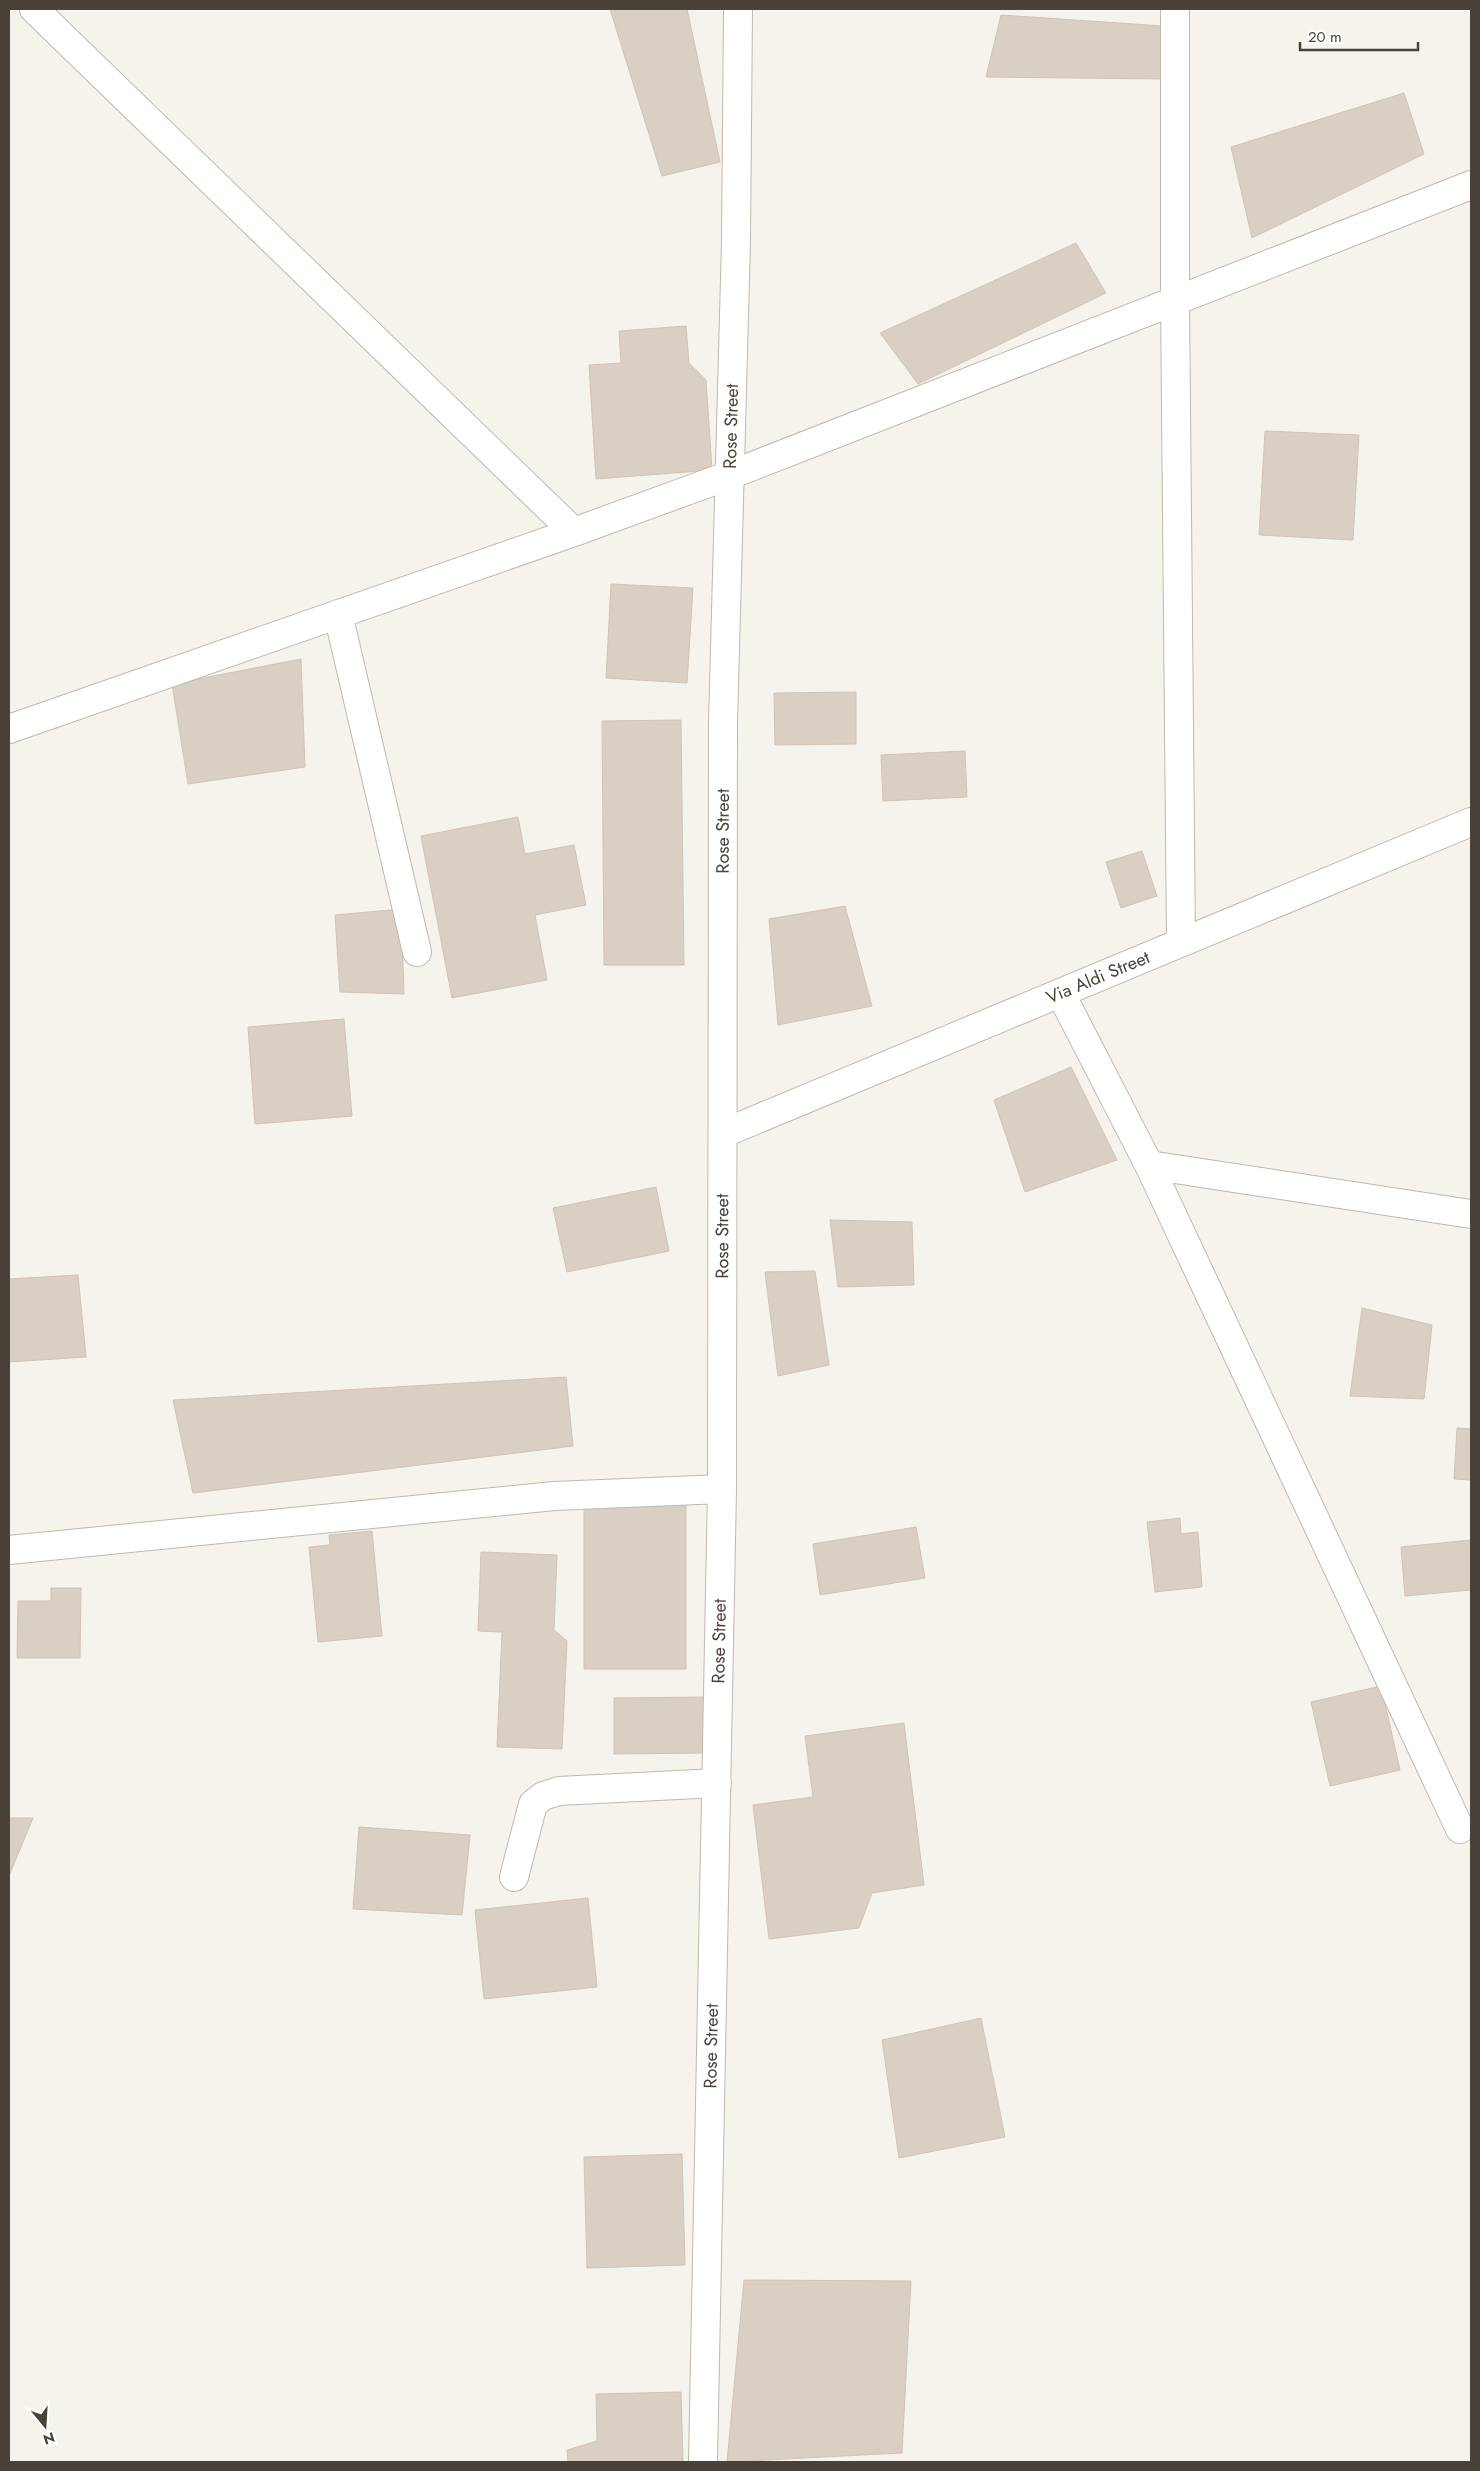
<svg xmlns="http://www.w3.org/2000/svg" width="1480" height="2471" font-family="Jost,sans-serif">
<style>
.building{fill:#dacfc4;stroke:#d2c3b4}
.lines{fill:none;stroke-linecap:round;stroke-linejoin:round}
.minor-casing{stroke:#c1b8ae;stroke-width:30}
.tertiary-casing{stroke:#c1b8ae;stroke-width:30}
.minor{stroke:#fff;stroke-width:28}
.tertiary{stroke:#fff;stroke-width:28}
.labels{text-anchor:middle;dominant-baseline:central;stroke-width:5;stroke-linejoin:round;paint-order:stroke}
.street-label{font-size:18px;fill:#4a4239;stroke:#fff}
</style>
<rect width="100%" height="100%" fill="#f6f2ec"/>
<!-- building -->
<path class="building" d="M610 9H687L720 162 662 176Z
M1001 15 1163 26 1162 79 986 77Z
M1404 93 1424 154 1252 238 1231 147Z
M1076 243 1106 293 918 384 880 333Z
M686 326 689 363 706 380 712 470 596 479 589 365 621 363 619 331Z
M1265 431 1359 435 1353 540 1259 535Z
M611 584 693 588 687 683 606 678Z
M301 659 305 767 188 784 172 684Z
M856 692V744L775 745 774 693Z
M681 720 684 965H604L602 721Z
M965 751 967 797 883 801 881 755Z
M518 817 525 854 574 845 586 905 535 915 547 980 452 998 421 836Z
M1142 851 1157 896 1121 908 1106 862Z
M845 906 872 1006 778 1025 769 919Z
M401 909 404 994 340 992 335 915Z
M344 1019 352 1116 255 1124 248 1027Z
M1071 1067 1117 1160 1025 1192 994 1100Z
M656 1187 669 1251 567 1272 553 1208Z
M830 1220 912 1222 914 1285 838 1287Z
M815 1271 829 1365 778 1376 765 1272Z
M78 1275 86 1357 9 1362V1279Z
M1362 1308 1432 1325 1424 1399 1350 1396Z
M566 1377 573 1446 193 1493 173 1400Z
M1457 1428 1471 1429V1480L1454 1479Z
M584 1501H686V1669H584Z
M1180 1518 1181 1534 1198 1532 1202 1587 1155 1592 1147 1522Z
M916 1527 925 1578 820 1595 813 1544Z
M372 1531 382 1636 318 1642 309 1547 330 1545 329 1535Z
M1471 1540V1590L1405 1596 1401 1547Z
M481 1552 557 1555 554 1630 567 1641 562 1749 497 1747 502 1632 478 1631Z
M51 1588H81L80 1658H17L18 1601H51Z
M1381 1686 1400 1770 1330 1786 1311 1702Z
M705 1697 706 1753 614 1754V1698Z
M904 1723 924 1885 872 1893 859 1928 769 1939 753 1805 813 1797 805 1736Z
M9 1818H33L9 1876Z
M359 1827 470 1835 462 1915 353 1909Z
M588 1898 597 1987 484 1999 475 1910Z
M981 2018 1005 2137 899 2158 882 2040Z
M682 2154 685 2265 587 2268 584 2157Z
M744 2280 911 2281 902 2453 727 2462Z
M681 2392 683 2462H568L567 2450 597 2441 596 2394Z"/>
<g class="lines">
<defs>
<path id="minor" d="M34 9 574 532
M1175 9V301L1181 942
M338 614 417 952
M9 729 574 532 730 475 1471 185
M1061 994 1149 1165 1460 1829
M1149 1165 1471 1214
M9 1550 554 1496 722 1489
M514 1877 533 1804 543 1796 559 1791 717 1783"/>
<g id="tertiary">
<path id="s1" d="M724 1133 1471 822"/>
<path id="s2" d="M703 2462 722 1489 723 723 736 242 738 9"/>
</g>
</defs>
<!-- minor casing -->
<use href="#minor" class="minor-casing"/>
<!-- tertiary casing -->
<use href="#tertiary" class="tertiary-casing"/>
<!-- minor -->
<use href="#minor" class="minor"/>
<!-- tertiary -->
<use href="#tertiary" class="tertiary"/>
</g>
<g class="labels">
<!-- street labels -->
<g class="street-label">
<text stroke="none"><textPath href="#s2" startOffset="2036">Rose Street</textPath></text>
<text stroke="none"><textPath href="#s2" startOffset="1631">Rose Street</textPath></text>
<text stroke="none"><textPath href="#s1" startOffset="405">Via Aldi Street</textPath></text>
<text stroke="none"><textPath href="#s2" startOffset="1226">Rose Street</textPath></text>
<text stroke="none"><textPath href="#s2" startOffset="821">Rose Street</textPath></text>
<text stroke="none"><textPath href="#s2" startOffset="416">Rose Street</textPath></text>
</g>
</g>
<!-- border -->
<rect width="1480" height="2471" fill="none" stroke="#4a4239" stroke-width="20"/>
<!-- north arrow -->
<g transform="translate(45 2426) rotate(162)" stroke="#ffffff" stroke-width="4" paint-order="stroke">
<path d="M0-4L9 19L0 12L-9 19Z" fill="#4a4239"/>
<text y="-8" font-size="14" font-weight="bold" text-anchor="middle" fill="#4a4239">N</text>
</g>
<!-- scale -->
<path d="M1300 42v8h118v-8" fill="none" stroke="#4a4239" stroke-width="2.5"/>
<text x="1308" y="42" font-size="15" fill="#4a4239" stroke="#ffffff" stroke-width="4" paint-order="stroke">20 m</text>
</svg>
